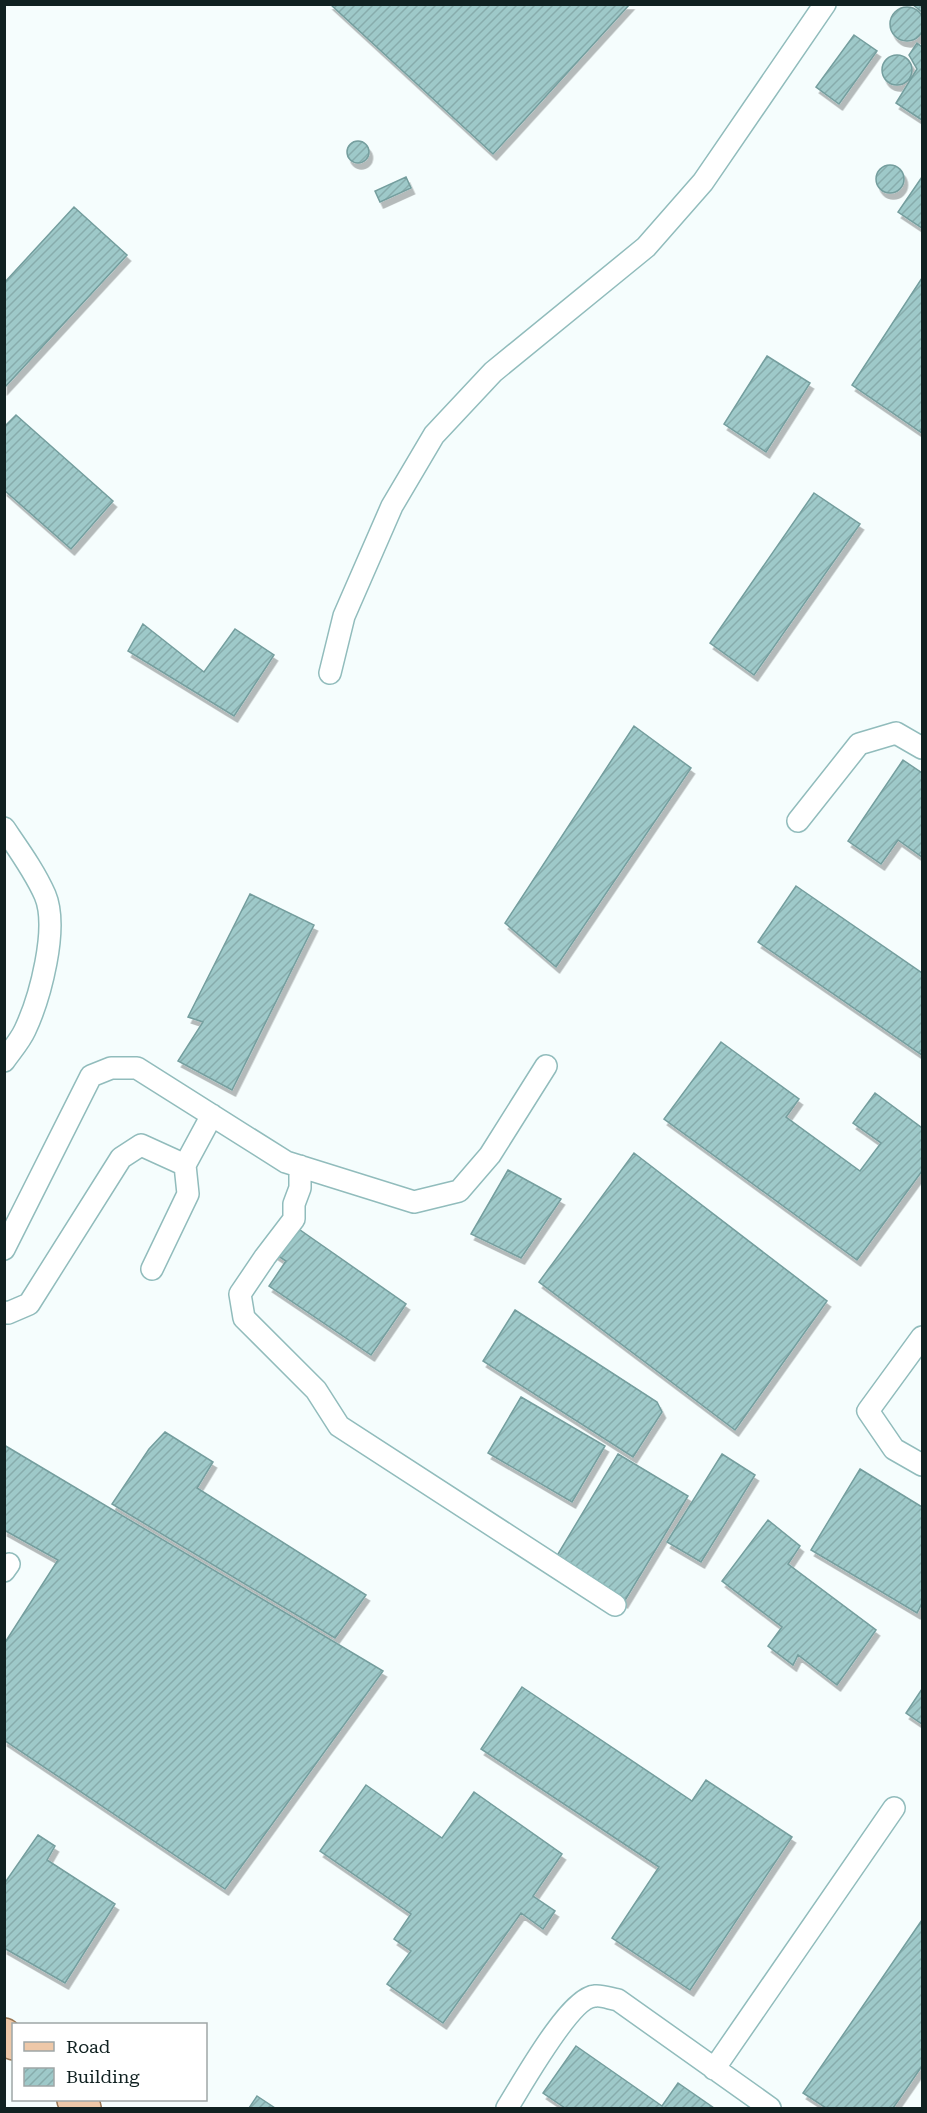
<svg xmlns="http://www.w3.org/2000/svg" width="927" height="2113" font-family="'Roboto Serif',serif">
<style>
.building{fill:url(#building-hatch);stroke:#749e9e;stroke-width:1.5;filter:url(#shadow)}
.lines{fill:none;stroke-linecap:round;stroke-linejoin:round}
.lane-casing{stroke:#91bcbc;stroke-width:24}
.primary-casing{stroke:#987653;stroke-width:36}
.lane{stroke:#fff;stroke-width:21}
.primary{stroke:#eec8a8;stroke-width:33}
</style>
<defs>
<pattern id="building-hatch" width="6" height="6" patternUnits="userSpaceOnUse" patternTransform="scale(1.5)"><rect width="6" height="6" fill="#9ec9c9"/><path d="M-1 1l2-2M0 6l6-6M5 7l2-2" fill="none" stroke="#87acac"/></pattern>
<filter id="shadow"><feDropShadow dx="3.5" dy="6" stdDeviation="0" flood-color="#0004"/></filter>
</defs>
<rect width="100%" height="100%" fill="#f5fdfd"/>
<!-- building -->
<path class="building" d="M330 4H630L493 154Z
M912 4H922V12Z
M890 24a17 17 0 1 1 34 0a17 17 0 1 1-34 0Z
M854 35 877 51 839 104 816 87Z
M917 43 922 47V120L896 103 917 69 909 55Z
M882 70a15 15 0 1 1 30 0a15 15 0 1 1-30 0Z
M347 152a11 11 0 1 1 22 0a11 11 0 1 1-22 0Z
M876 179a14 14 0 1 1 28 0a14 14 0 1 1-28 0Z
M406 177 411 188 380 202 375 191Z
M922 177V228L898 212Z
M74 207 127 255 4 388V283Z
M922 278V433L852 385Z
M767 356 810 383 766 452 724 424Z
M16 415 113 501 71 549 4 490V427Z
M814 493 860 524 754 675 710 643Z
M143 624 204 672 235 629 274 655 234 716 128 651Z
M634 726 691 768 556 967 505 923Z
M903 760 922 773V857L898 840 881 864 848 841Z
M796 886 922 973V1055L758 942Z
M250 894 314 925 232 1090 178 1061 203 1022 188 1017Z
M721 1042 799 1099 786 1117 860 1171 881 1143 853 1123 875 1093 922 1128V1171L857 1260 664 1119Z
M634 1153 827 1301 735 1430 539 1282Z
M508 1170 561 1199 521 1258 471 1234Z
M293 1225 406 1304 371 1355 269 1286 286 1261 272 1252Z
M515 1310 657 1402 662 1412 633 1457 483 1361Z
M521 1397 605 1446 572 1502 488 1453Z
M165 1432 213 1462 197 1488 366 1595 335 1638 112 1504 149 1449Z
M4 1445 383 1671 225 1889 4 1740V1644L58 1560 4 1530Z
M618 1454 688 1496 624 1602 555 1559Z
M722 1454 755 1475 701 1562 667 1542Z
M860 1469 922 1507V1603L917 1613 811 1550Z
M768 1520 800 1546 788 1564 876 1630 837 1685 798 1655 793 1665 768 1646 782 1627 722 1581Z
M522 1687 692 1801 706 1780 792 1837 690 1990 612 1938 659 1867 481 1749Z
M922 1689V1724L906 1713Z
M366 1785 442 1838 474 1792 562 1854 533 1896 555 1911 543 1929 521 1913 443 2023 387 1984 411 1951 394 1939 411 1914 320 1851Z
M38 1835 55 1846 47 1860 115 1904 65 1983 4 1948V1884Z
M922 1920V2066L893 2108H826L803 2093Z
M576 2046 662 2106 678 2083 714 2108H565L543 2093Z
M257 2096 275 2108H249Z"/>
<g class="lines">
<defs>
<path id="lane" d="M330 673 344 616 392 506 434 435 493 372 646 247 703 182 825 4
M798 821 859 744 896 733 922 748
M4 828C19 850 35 872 45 895 59 928 40 998 25 1030 20 1041 11 1051 4 1061
M300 1166V1188L294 1204V1219L265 1257 240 1294 244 1318 316 1390 339 1426 615 1605
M4 1249 91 1076 111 1068H137L286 1162 414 1202 459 1191 490 1155 546 1066
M152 1269 188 1194 185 1165 212 1115
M4 1312 8 1313 29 1304 121 1158 141 1145 185 1165
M922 1337 868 1411 894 1449 922 1465
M4 1571 9 1564
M714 2069 894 1808
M507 2108C521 2086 570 1997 595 1996 602 1995 611 1999 618 2000L770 2108"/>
<path id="primary" d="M4 2035 14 2043
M74 2100 84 2108"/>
</defs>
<!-- lane casing -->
<use href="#lane" class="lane-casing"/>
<!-- primary casing -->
<use href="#primary" class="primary-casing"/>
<!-- lane -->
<use href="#lane" class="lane"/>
<!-- primary -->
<use href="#primary" class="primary"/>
</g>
<!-- border -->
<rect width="927" height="2113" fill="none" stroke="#102121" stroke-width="12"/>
<!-- legend -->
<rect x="12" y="2023" width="195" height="78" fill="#ffffff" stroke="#9fa6a6" stroke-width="1.5"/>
<rect x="24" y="2042" width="30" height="9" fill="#eec8a8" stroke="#9fa6a6" stroke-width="1.5"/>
<text x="66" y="2053" font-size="18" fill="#102121">Road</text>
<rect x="24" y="2068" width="30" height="18" fill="url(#building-hatch)" stroke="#9fa6a6" stroke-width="1.5"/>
<text x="66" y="2083" font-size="18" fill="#102121">Building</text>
</svg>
